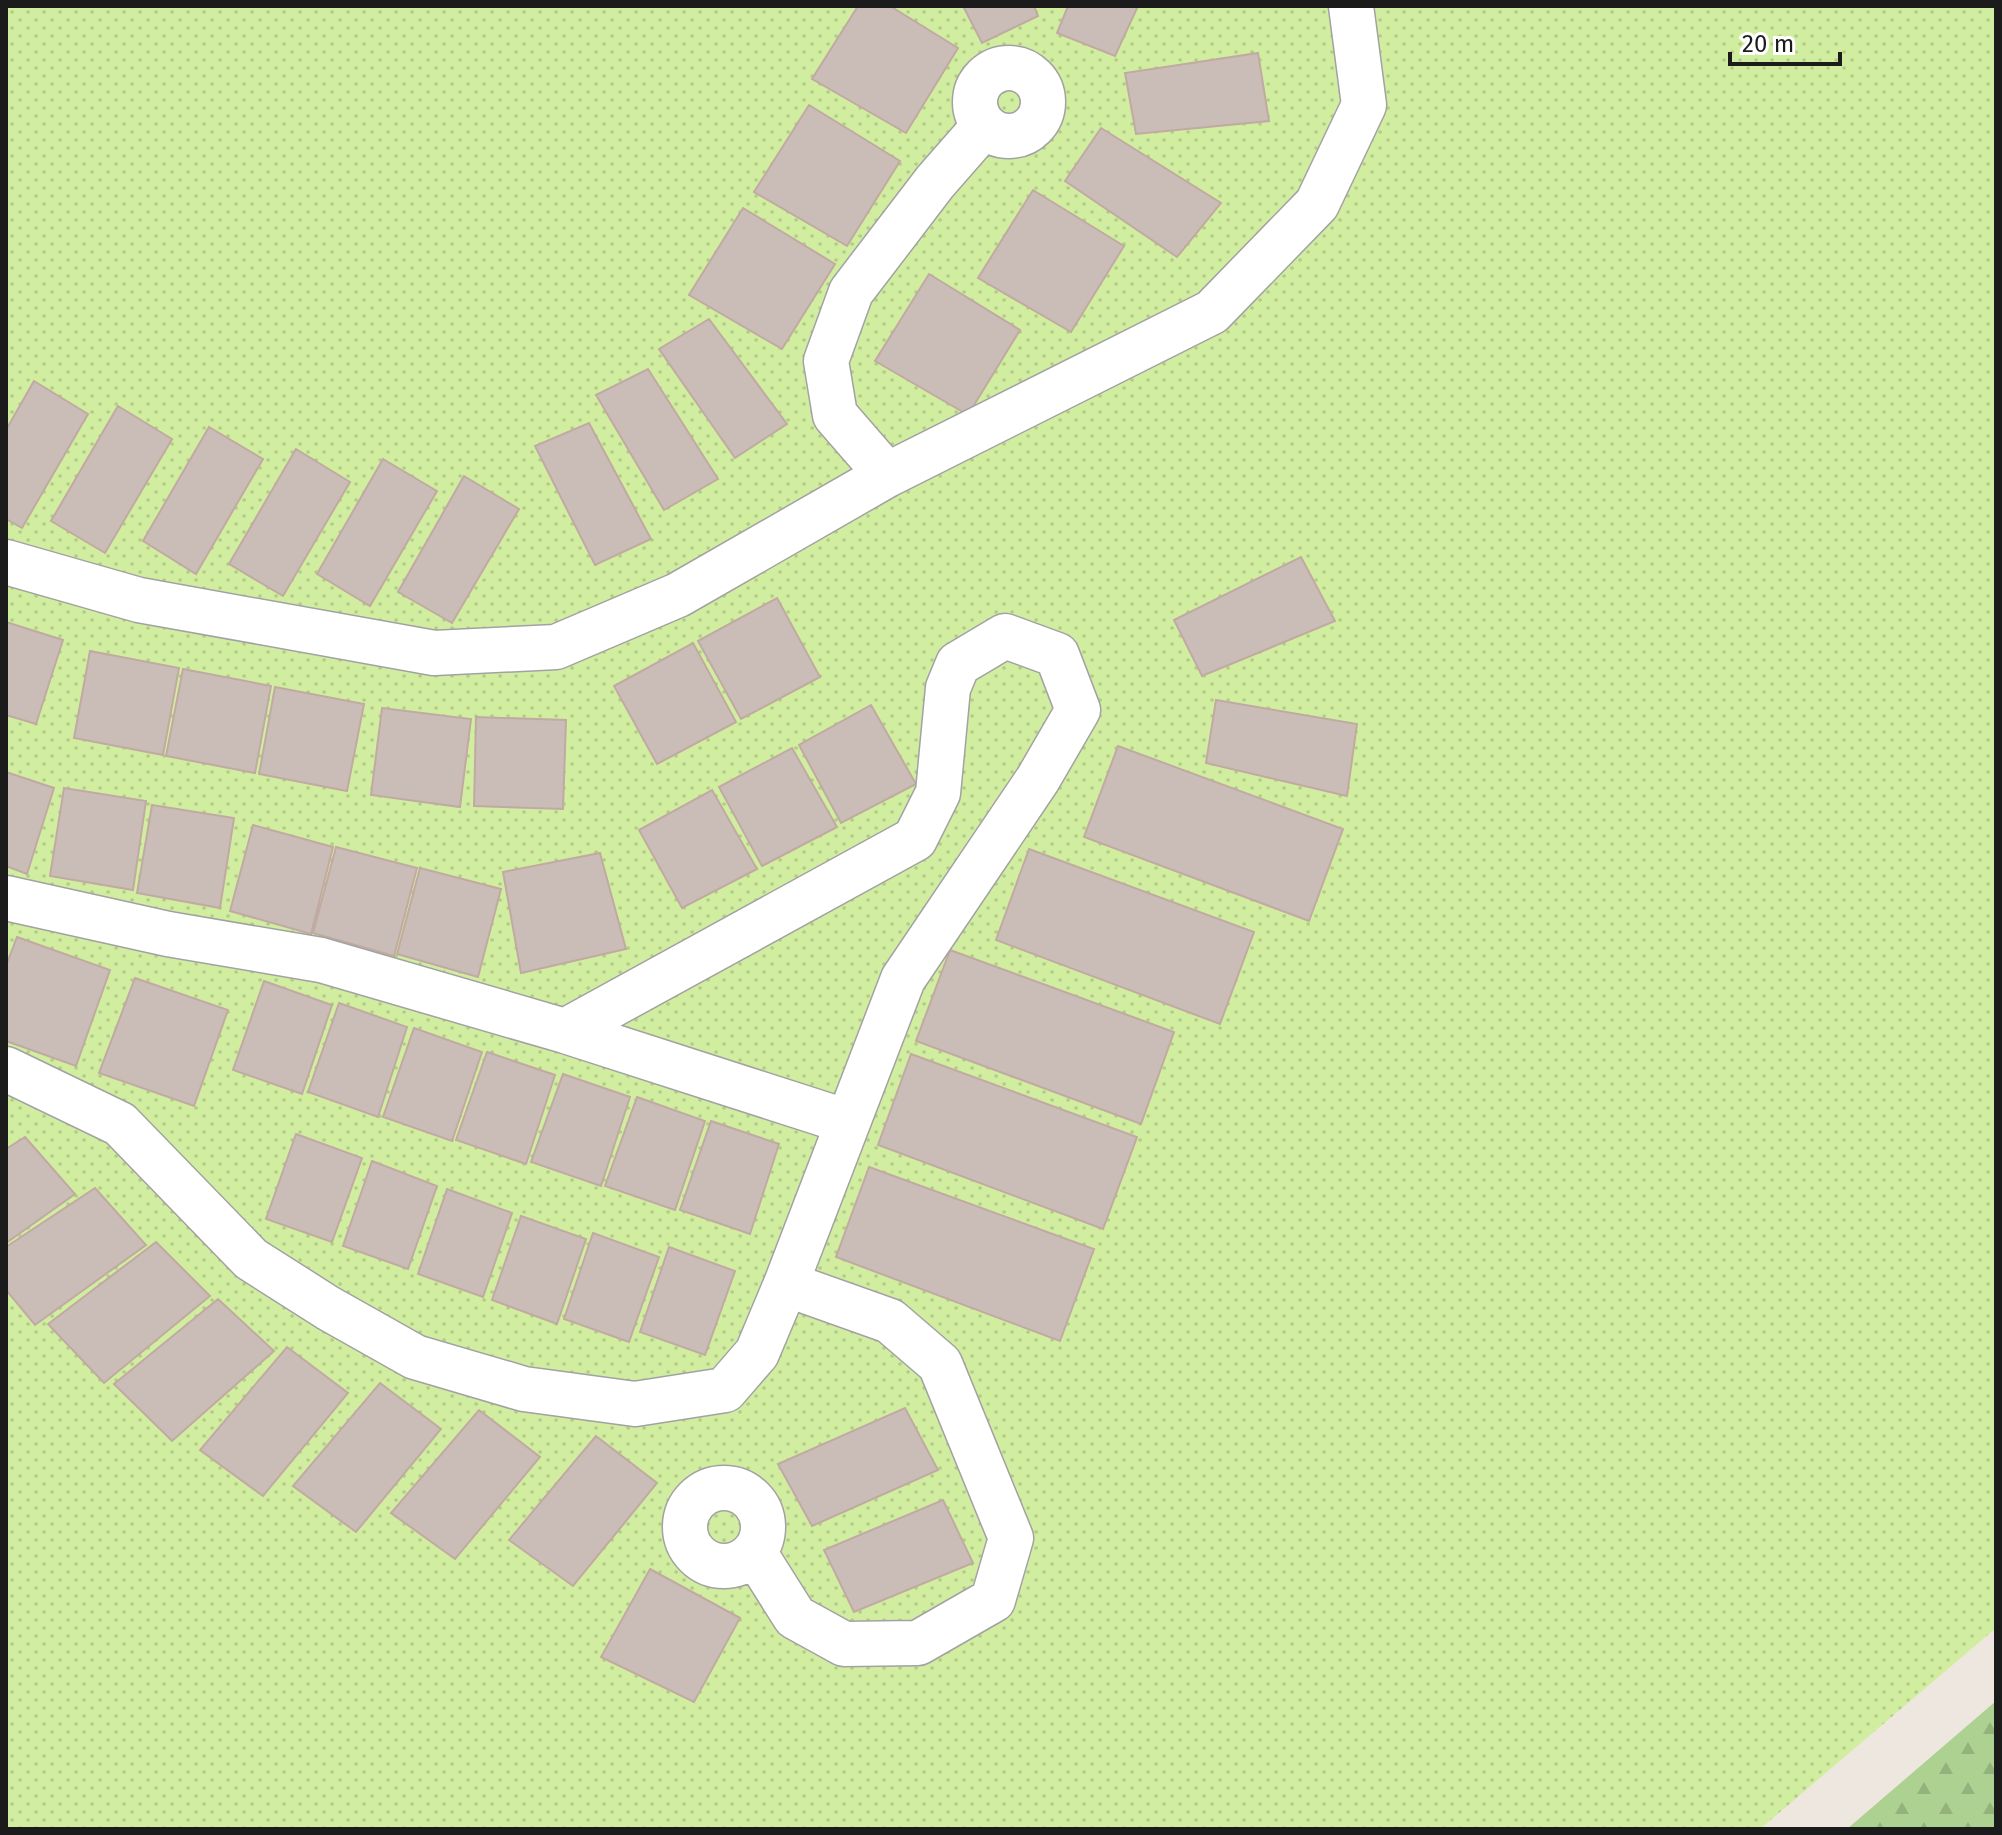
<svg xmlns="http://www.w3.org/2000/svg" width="2002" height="1835" font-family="'Fira Sans',sans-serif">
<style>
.grass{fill:url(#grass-dots)}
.forest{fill:url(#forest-firs)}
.building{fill:#cabcb6;stroke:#c1aaa1;stroke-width:2}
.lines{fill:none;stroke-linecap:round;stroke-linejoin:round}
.minor-casing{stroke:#a2a2a2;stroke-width:47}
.minor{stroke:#fff;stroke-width:44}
</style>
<defs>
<pattern id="grass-dots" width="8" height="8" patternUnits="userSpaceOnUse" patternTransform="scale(2)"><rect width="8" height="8" fill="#d1eea0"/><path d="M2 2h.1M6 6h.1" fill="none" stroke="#b3cc89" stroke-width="1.8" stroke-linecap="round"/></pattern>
<pattern id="forest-firs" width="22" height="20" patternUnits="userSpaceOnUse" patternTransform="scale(2)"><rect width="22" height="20" fill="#add190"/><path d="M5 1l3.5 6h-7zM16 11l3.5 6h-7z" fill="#94b37c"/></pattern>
</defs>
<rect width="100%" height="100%" fill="#eee7e0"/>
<!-- grass -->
<path class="grass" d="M6 6H1996V1628L1760 1829H6Z"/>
<!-- forest -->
<path class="forest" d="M1996 1701V1829H1847Z"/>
<!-- building -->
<path class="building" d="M858 6H890L958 48 906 133 812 79Z
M963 6H1034L1038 16 982 43Z
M1068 6H1138L1115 56 1057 33Z
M1258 53 1269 121 1136 134 1125 73Z
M809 105 900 161 847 246 754 192Z
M1101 128 1221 203 1177 257 1065 181Z
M1033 190 1124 246 1071 332 978 278Z
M743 208 835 264 782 349 689 295Z
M929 274 1020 330 968 415 875 361Z
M709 319 787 424 735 458 659 349Z
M648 369 718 479 664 510 596 395Z
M34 381 88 414 22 528 6 519V430Z
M118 406 172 439 105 553 51 521Z
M589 423 651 539 595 565 535 446Z
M209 427 263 459 196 574 143 541Z
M296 449 350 482 283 596 229 564Z
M383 459 437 491 370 606 317 574Z
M464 476 519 509 452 623 398 592Z
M1301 557 1335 621 1202 676 1174 620Z
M777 598 820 677 741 719 698 641Z
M6 622 63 640 36 724 6 715Z
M693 643 736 722 657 764 614 686Z
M90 651 179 668 163 755 74 738Z
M183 669 271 686 255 773 166 756Z
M275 687 364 704 347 791 259 774Z
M1216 700 1357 724 1347 796 1206 763Z
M871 705 916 784 841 823 799 745Z
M382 708 471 719 460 807 371 795Z
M476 717 566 720 563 809 474 806Z
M1118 746 1343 829 1309 921 1084 837Z
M792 748 837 827 762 866 719 787Z
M6 772 54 788 27 874 6 866Z
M64 788 146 801 133 890 50 876Z
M712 790 757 869 682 908 639 830Z
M152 805 234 818 220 908 137 893Z
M253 825 333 847 311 934 230 911Z
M336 847 417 868 394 956 313 933Z
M1029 849 1254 932 1220 1024 996 940Z
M600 853 626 949 521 973 503 872Z
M420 868 501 889 478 977 397 954Z
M17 937 110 970 76 1066 6 1041V966Z
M950 950 1174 1032 1141 1124 916 1041Z
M135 978 228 1010 194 1106 99 1073Z
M264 981 332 1005 302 1094 233 1070Z
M339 1003 407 1027 378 1117 308 1092Z
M414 1028 482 1052 452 1141 383 1117Z
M487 1052 555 1075 526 1164 456 1140Z
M911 1054 1137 1137 1103 1229 878 1145Z
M563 1074 630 1097 601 1186 531 1162Z
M637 1097 705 1121 675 1210 605 1186Z
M711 1121 779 1144 750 1234 680 1210Z
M296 1134 362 1158 332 1242 266 1219Z
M25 1137 75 1194 6 1243V1149Z
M372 1161 437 1186 408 1269 343 1246Z
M869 1167 1094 1249 1060 1341 836 1257Z
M95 1188 146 1245 35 1325 6 1290V1247Z
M447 1189 512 1213 483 1297 418 1274Z
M521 1216 586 1239 557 1324 492 1300Z
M593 1233 659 1257 629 1342 564 1319Z
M156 1242 210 1296 104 1383 48 1324Z
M669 1247 735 1271 705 1355 640 1332Z
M218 1299 274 1351 172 1441 114 1384Z
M287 1347 348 1393 263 1496 200 1450Z
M380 1383 441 1429 356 1532 293 1486Z
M905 1408 938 1470 812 1526 778 1464Z
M479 1410 540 1457 455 1559 391 1513Z
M596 1436 657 1483 573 1586 509 1540Z
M943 1500 973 1563 854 1612 824 1550Z
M650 1569 740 1618 694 1702 601 1657Z"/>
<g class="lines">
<defs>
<path id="minor" d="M975 102a34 34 0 1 1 68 0a34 34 0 1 1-68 0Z
M887 475 835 415 826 361 851 292 935 182 984 126
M6 562 139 600 434 653 556 647 678 595 887 475 1212 312 1317 204 1364 105 1351 6
M6 898 168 934 321 960 565 1031 848 1122
M565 1031 915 839 938 793 948 688 958 664 1005 636 1057 655 1078 710 1038 779 903 979 786 1284 890 1321 940 1364 1011 1538 993 1600 918 1643 844 1644 795 1617 754 1552
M6 1069 120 1124 251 1259 328 1308 415 1357 524 1389 635 1404 725 1390 757 1353 786 1284
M685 1527a39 39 0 1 1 78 0a39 39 0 1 1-78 0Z"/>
</defs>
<!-- minor casing -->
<use href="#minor" class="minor-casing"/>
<!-- minor -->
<use href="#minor" class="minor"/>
</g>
<!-- border -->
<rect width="2002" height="1835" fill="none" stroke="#1b1b1b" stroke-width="16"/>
<!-- scale -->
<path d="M1730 52v12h110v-12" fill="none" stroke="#1b1b1b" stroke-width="4"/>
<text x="1742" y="52" font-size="24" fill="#1b1b1b" stroke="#ffffff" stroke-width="6" paint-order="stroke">20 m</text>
</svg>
